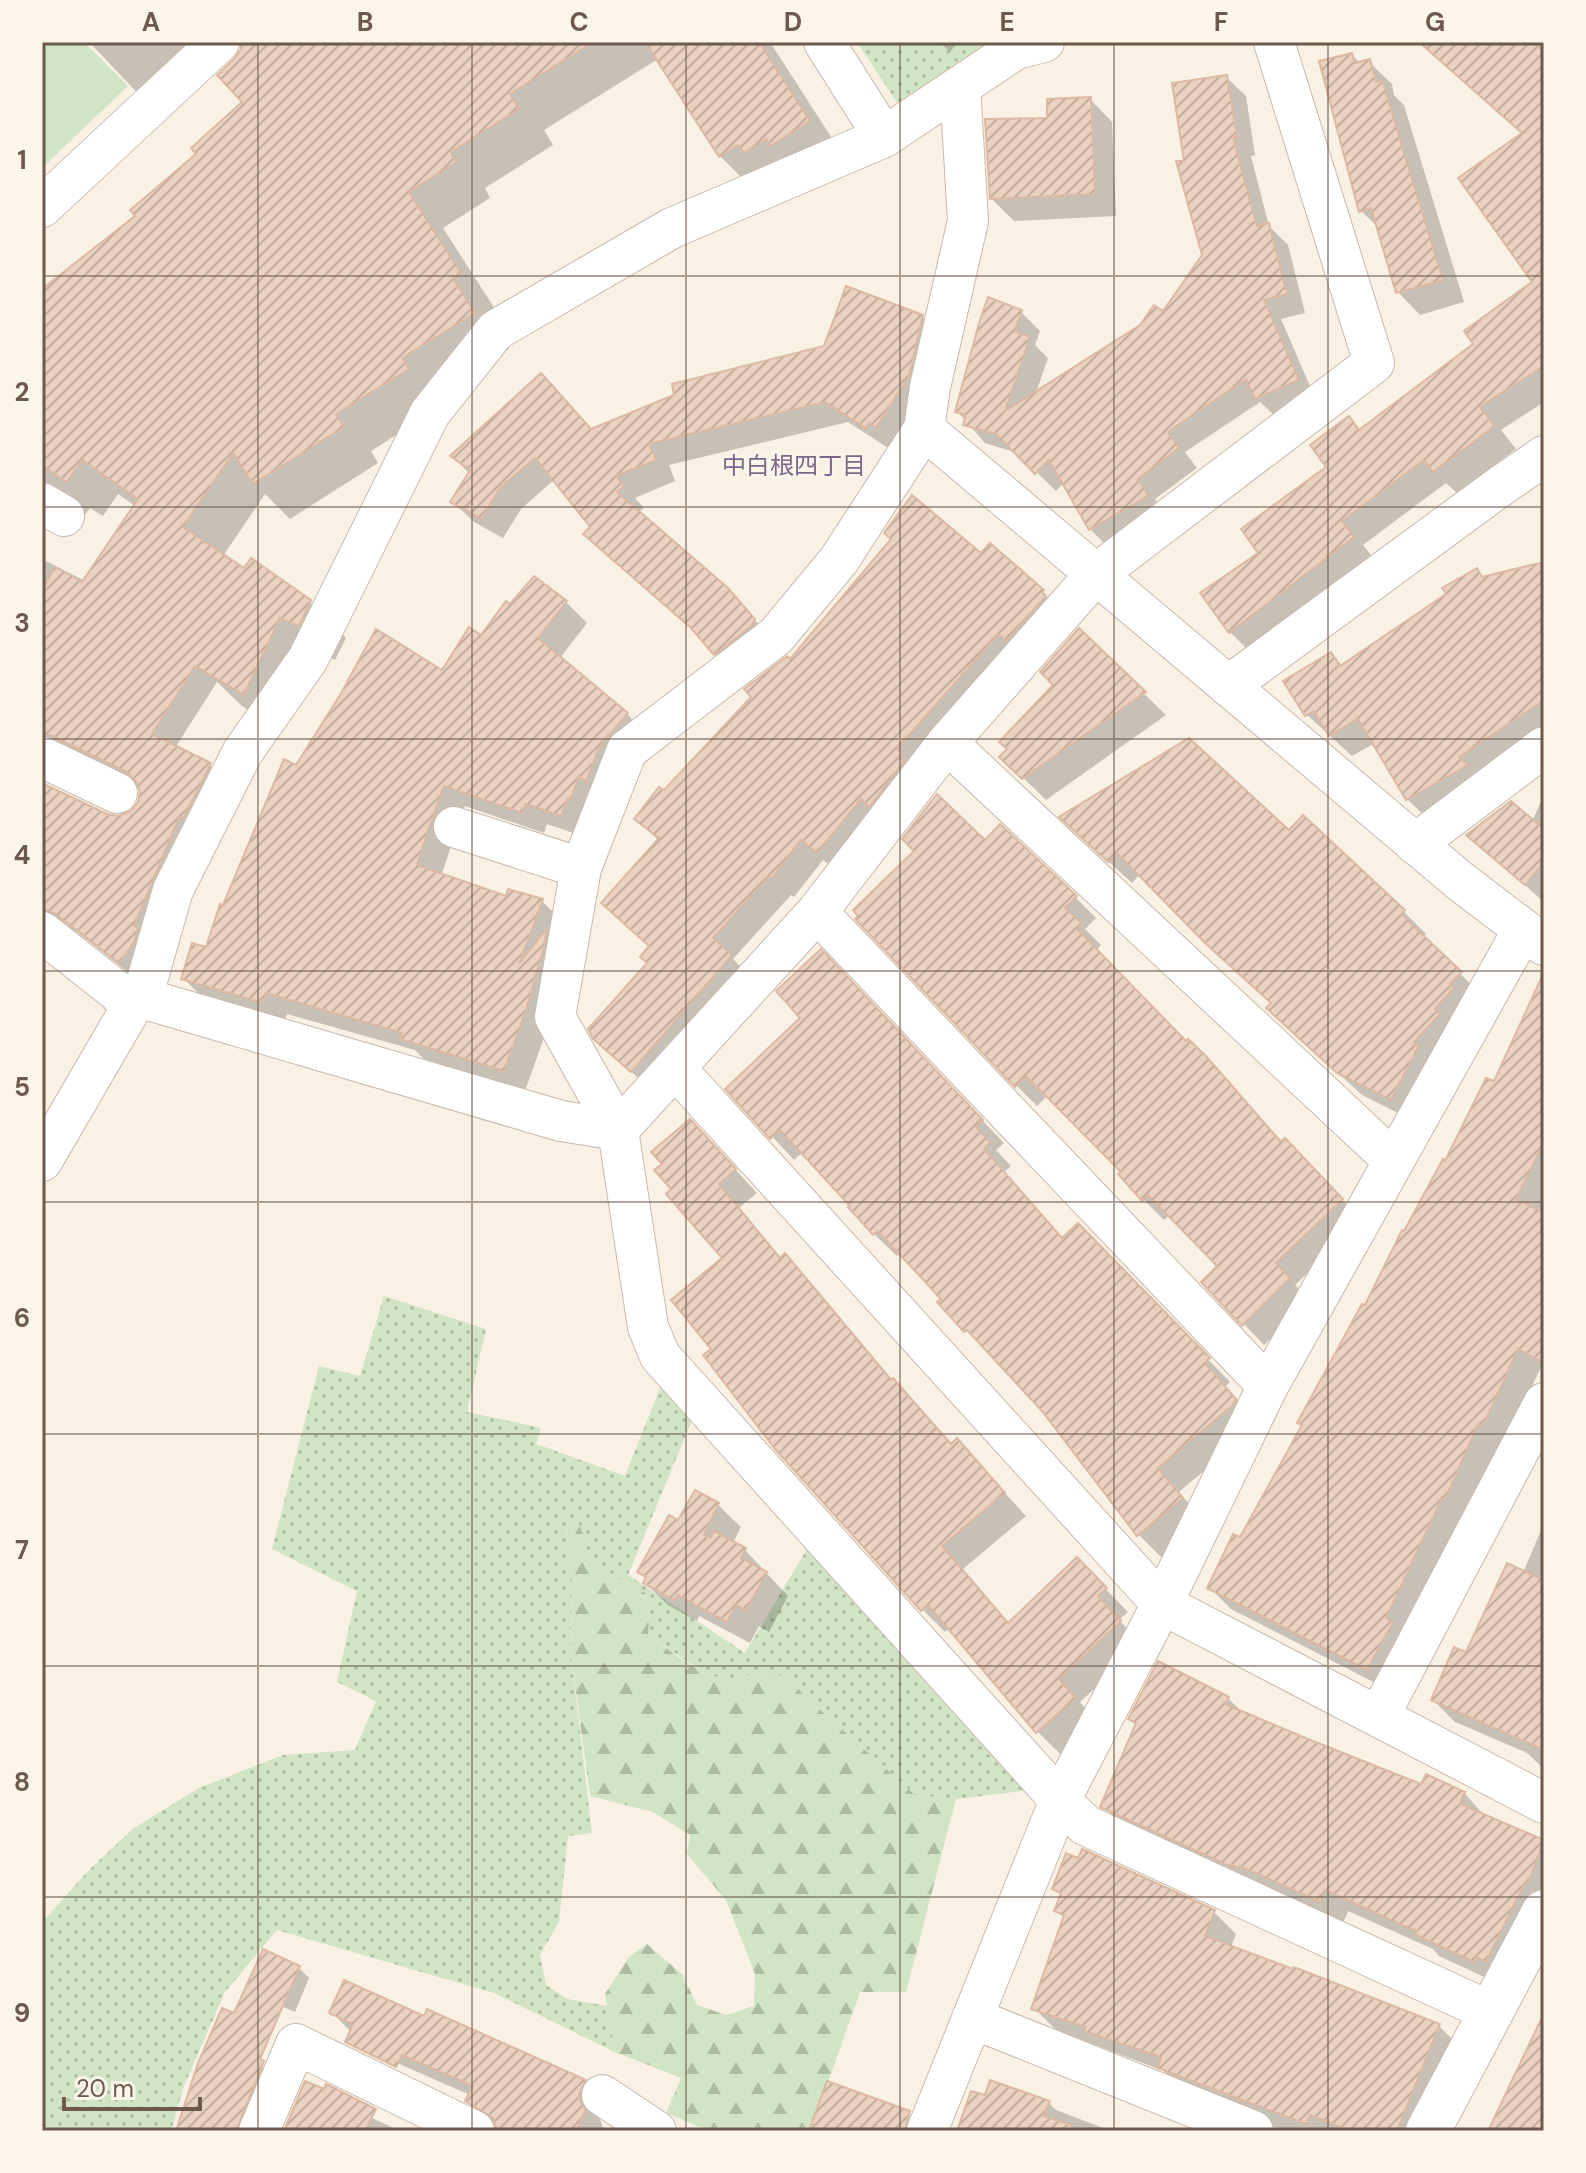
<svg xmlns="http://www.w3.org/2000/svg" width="1586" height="2173" font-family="'DM Sans','Noto Sans JP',sans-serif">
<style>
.grass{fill:url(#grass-dots)}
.forest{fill:url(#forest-firs)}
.park{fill:#d1e4c5}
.shadow{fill:#0003}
.building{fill:url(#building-hatch);stroke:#dbb9a2;stroke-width:2}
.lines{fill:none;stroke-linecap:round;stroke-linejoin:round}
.minor-casing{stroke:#c8b9ac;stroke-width:42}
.tertiary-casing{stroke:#c8b9ac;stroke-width:46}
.minor{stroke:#fff;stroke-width:40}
.tertiary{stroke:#fff;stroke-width:44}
.grid{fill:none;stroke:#6e594d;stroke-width:2;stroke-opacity:0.55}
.labels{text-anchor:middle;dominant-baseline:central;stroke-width:6;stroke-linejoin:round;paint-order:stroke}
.neighbourhood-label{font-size:24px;fill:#7e668a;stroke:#fcf5ea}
.neatline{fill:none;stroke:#6e594d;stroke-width:3}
.grid-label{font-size:26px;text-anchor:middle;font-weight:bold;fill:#6e594d}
</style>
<defs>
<pattern id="grass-dots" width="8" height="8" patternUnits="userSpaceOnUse" patternTransform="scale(2)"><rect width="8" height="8" fill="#d1e4c5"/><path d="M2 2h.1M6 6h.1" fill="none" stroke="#aebca2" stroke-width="1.8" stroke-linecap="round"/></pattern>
<pattern id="forest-firs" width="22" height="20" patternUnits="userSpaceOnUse" patternTransform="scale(2)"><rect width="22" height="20" fill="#d1e4c5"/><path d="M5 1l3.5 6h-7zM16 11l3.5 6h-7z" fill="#aebca2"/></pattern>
<pattern id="building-hatch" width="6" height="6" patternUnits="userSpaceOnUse" patternTransform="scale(2)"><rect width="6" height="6" fill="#ead1c0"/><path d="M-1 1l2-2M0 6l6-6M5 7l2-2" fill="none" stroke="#c2ad9e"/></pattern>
</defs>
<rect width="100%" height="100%" fill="#f9f1e4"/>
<!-- grass -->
<path class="grass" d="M857 42H1005L902 110Z
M384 1296 486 1329 467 1412 541 1428 536 1444 625 1476 664 1378 695 1413 628 1575 745 1653 810 1544 1030 1790 956 1799 915 1795 807 1698 787 1677 743 1680 710 1677 648 1635 651 1596 592 1564 577 1518 567 1526 572 1581 571 1655 592 1833 568 1836 559 1922 540 1955 546 1985 567 1999 608 2006 615 2052 494 1993 277 1930 225 1992 184 2086 171 2131H42V1917L46 1918 89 1870 134 1828 199 1788 283 1755 355 1750 376 1701 337 1682 357 1591 272 1549 319 1366 360 1376Z"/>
<!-- forest -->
<path class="forest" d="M577 1517 592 1564 651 1596 648 1635C682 1658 718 1695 758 1670L787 1677 807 1698 915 1795 956 1799 906 1992H860L811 2131H710L666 2113 681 2078 615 2052 605 1994 629 1957 647 1944 682 1974 697 2005 726 2015 754 2006 755 1974 726 1900 687 1854 690 1835 653 1812 590 1796 571 1655 572 1581 567 1526Z"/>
<!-- park -->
<path class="park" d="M42 42H84L128 86 42 168Z"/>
<!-- shadow -->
<path class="shadow" d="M89 42H211L147 103Z
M297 42H770L844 157 756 192 720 156 658 59 544 130 553 145 485 188 490 198 443 228 495 309 487 314 509 349 436 394 443 405 371 451 378 463 290 519 265 494 223 556 245 571 310 602 346 638 335 660 316 652 280 729 242 706 217 682 175 748 210 765 230 785 139 981 78 933 65 929 42 913V785L106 816 118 818 130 814 140 803 141 788 74 755 42 766V559L208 644 135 506 118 494 103 516 90 508 84 516 42 489V282L47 287 138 217 199 154Z
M940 42H958L950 52Z
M1448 42H1544V273L1523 135 1458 76Z
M1352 55 1361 64 1369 62 1392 84 1394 95 1404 105 1464 302 1420 315 1398 292 1380 229 1361 211Z
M1226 77 1246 96 1255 155 1251 156 1269 226 1288 245 1305 313 1281 319 1316 400 1276 417 1260 402 1185 452 1197 468 1155 499 1165 516 1109 548 1090 529 1064 483 1056 491 1017 453 985 443 957 411 1021 312 1040 331 1035 345 1048 358 1036 393 1164 314 1204 256 1187 162Z
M1090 99 1112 122 1116 216 1014 221 992 199 1049 120Z
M1544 281V402L1501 430 1516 449 1457 493 1446 483 1363 545 1375 560 1252 654 1230 632 1261 553 1329 467 1349 419 1361 431 1475 345Z
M922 317 943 338 898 447 891 442 888 448 848 422 669 465 675 481 635 498 644 508 637 513 727 590 775 642 736 674 702 638 586 534 592 527 555 479 521 509 503 538 474 522 453 502 470 474 452 456 592 431 825 348Z
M990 546 1063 612 838 872 823 860 794 897 791 895 733 959 751 977 653 1091 617 1059 649 963 651 947 659 841 637 819 790 662 981 556Z
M1544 564V736L1429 820 1407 799 1375 743 1352 756 1306 714 1331 654 1343 666 1448 595 1477 570 1485 579Z
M566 602 587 623 560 658 627 714 648 735 582 836 547 824 544 833 465 806 441 876 507 899 542 901 563 922 546 1032 525 1091 424 1059 415 1050 287 1014 284 1023 205 1000 184 979 207 949 224 907 297 767 443 673 511 606Z
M1079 631 1166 715 1046 800 1002 757 1056 686Z
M1544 794V902L1469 835 1532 822Z
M1303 818 1404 912 1426 934 1423 938 1483 996 1414 1121 1362 1095 1291 1030 1273 1004 1140 874 1132 883 1084 839 1289 832Z
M985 843 1075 897 1096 918 1085 929 1101 945 1096 951 1187 1043 1227 1080 1283 1143 1306 1162 1362 1221 1295 1285 1310 1300 1264 1345 1244 1324 1220 1266 1170 1215 1164 1220 1143 1199 1124 1172 1048 1095 1037 1106 1016 1085Z
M843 974 1004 1143 996 1150 1011 1166 1004 1172 1063 1239 1078 1226 1230 1382 1226 1386 1257 1423 1255 1428 1179 1492 1204 1521 1161 1557 1139 1535 1044 1410 940 1302 944 1299 901 1252 897 1256 874 1234 803 1152 794 1160 728 1089 802 1018Z
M1544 1022V1371L1540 1369 1389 1690 1231 1609 1210 1588 1241 1539 1405 1234 1446 1163 1495 1084Z
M712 1144 757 1193 739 1208 782 1259 785 1256 807 1278 895 1383 952 1445 957 1441 1026 1516 963 1569 1009 1624 1077 1560 1128 1612 1119 1620 1142 1645 1080 1702 1097 1721 1060 1754 1038 1732 949 1628 945 1632 922 1609 714 1349 724 1258Z
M718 1505 741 1527 733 1543 745 1550 788 1596 769 1632 759 1626 750 1643 699 1616 697 1621 668 1605 645 1583 647 1579 640 1571 679 1523Z
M1544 1523V1769L1527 1753 1455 1722 1433 1700 1467 1655 1523 1573Z
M1228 1698 1243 1713 1422 1787 1464 1793 1486 1817 1544 1842V1910L1497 1983 1439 1956 1433 1949 1348 1911 1343 1923 1125 1829 1103 1806 1137 1726 1130 1719Z
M1055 1888 1214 1912 1236 1934 1231 1947 1438 2025 1460 2047 1427 2131H1277V2128L1182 2089 1164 2071 1056 2030 1034 2008 1065 1919 1057 1911 1062 1896Z
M298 1967 309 1978 295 2012 259 1997Z
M332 2013 425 2019 585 2081 605 2102 599 2116 604 2131H499L498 2126 488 2121 467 2101 470 2095 372 2052Z
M261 2067 272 2078 255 2117 244 2112 238 2131H178Z
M305 2087 400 2131H292Z
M986 2098 1049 2103 1056 2110 1111 2131H954L955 2129 960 2130Z"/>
<!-- building -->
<path class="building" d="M241 42H593L510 94 519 109 451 152 456 162 409 192 461 273 453 278 475 313 402 358 409 369 336 414 344 427 253 484 233 453 183 527 244 568 251 558 311 600 299 626 280 618 244 695 195 666 152 734 211 763 183 819 179 817 134 926 138 928 134 942 119 963 56 914 42 908V783L107 814 118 816 131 811 138 802 140 792 136 781 127 772 52 736 42 734V590L55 567 82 582 138 499 82 460 67 482 42 466V289L135 216 130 210 196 154 191 148 242 102 217 75 235 58 241 49Z
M645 42H759L810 121 770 146 766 139 744 153 738 145 719 157Z
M1419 42H1533L1544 52V366L1480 407 1495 426 1433 472 1424 460 1342 521 1354 537 1229 633 1200 593 1258 553 1241 529 1326 467 1310 445 1349 416 1359 430 1473 344 1464 331 1532 282 1458 178 1522 133Z
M1352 53 1355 63 1370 59 1376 82 1382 80 1443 280 1396 293 1371 208 1359 212 1319 61Z
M1227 75 1237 137H1233L1257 226 1269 223 1287 294 1264 300 1299 380 1255 399 1246 379 1168 432 1179 448 1138 479 1148 496 1089 530 1049 460 1035 474 996 434 963 425 966 415 955 412 979 323 988 297 1022 310 1015 331 1030 337 1005 411 1140 325 1154 305 1163 311 1202 255 1176 161H1184L1172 83Z
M1091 97 1095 194 990 199 985 119 1047 118V99Z
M846 286 923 315 909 376 876 428 869 423 866 428 825 402 649 444 656 460 616 476 624 486 617 492 728 588 755 619 751 626 714 655 691 628 583 534 590 527 535 458 500 488 482 519 450 502 470 470 450 456 541 373 591 429 674 395 672 384 824 346Z
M912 495 981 553 990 543 1044 590 1042 592 1046 596 1006 641 998 634 897 749 903 754 899 757 904 761 869 807 861 799 817 853 801 840 772 878 769 876 713 938 732 955 631 1072 593 1039 588 1029 647 963 640 957 649 946 601 903 659 838 634 819 659 787 664 790 751 697 744 689 787 656 790 659 891 539 884 533Z
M1544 562V700L1459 757 1468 765 1406 800 1358 719 1329 736 1314 711 1305 716 1283 681 1331 652 1340 666 1446 594 1442 588 1477 568 1482 577Z
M534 576 567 601 538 638 628 713 599 747 586 782 579 776 571 799 568 798 561 816 526 804 522 813 444 786 432 819 417 865 506 896 508 889 543 899 519 964 547 928 544 946 526 1010 504 1071 400 1039 402 1033 266 993 263 1003 181 979 192 943 206 947 220 904 223 905 284 759 296 765 340 695 376 629 442 670 469 627 481 635 506 601 510 604Z
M1079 628 1146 692 1022 779 999 757 1007 749 999 742 1053 685 1040 672Z
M1189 738 1289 830 1303 815 1405 910 1402 914 1406 919 1462 972 1450 984 1454 988 1435 1009 1440 1014 1414 1042 1419 1045 1391 1100 1337 1073 1266 1008 1271 1003 1205 943 1117 853 1108 862 1059 817Z
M937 794 985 840 1000 824 1077 896 1065 908 1082 923 1077 929 1186 1041 1188 1039 1206 1056 1281 1142 1285 1138 1343 1199 1276 1263 1290 1278 1242 1326 1201 1282 1217 1266 1148 1195 1142 1201 1118 1174 1121 1172 1026 1076 1015 1087 855 919 858 916 853 910 914 851 902 839Z
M1511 801 1544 829V862L1525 885 1466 835Z
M821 949 983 1120 976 1127 990 1142 984 1149 1062 1238 1078 1223 1210 1358 1205 1363 1236 1399 1233 1405 1158 1468 1183 1498 1137 1536 1042 1411 967 1330 964 1332 937 1302 941 1299 878 1231 873 1235 848 1207 850 1206 780 1130 770 1139 725 1089 800 1018 776 991Z
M1544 972V1142L1516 1199 1544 1213V1363L1518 1349 1483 1426 1478 1424 1445 1500 1442 1498 1386 1618 1393 1622 1367 1670 1207 1588 1233 1534 1240 1537 1302 1425 1297 1423 1362 1304 1365 1305 1402 1230 1404 1231 1443 1159 1445 1161 1486 1078 1494 1081Z
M690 1119 736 1169 719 1184 780 1258 785 1253 891 1380 893 1378 951 1444 957 1438 1005 1493 942 1546 1008 1623 1077 1557 1107 1588 1098 1596 1121 1621 1059 1679 1076 1698 1036 1733 928 1605 921 1611 775 1449 703 1355 711 1349 671 1300 722 1258 666 1194 671 1189 654 1170 662 1164 651 1152Z
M695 1490 719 1503 704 1535 710 1538 714 1531 746 1548 741 1558 767 1572 746 1611 736 1605 727 1622 677 1595 674 1600 643 1583 646 1577 637 1572 669 1515 678 1520Z
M1507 1563 1544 1580V1750L1431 1700 1454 1647 1466 1652Z
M1158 1661 1229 1697 1225 1704 1308 1739 1421 1784 1426 1774 1465 1792 1460 1804 1544 1840 1528 1883 1525 1882 1486 1962 1476 1957 1474 1962 1414 1934 1416 1931 1325 1890 1320 1902 1240 1866 1239 1868 1232 1865V1867L1100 1807 1136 1723 1128 1719Z
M1082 1849 1215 1910 1205 1936 1293 1969 1294 1967 1440 2024 1397 2131H1351L1310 2115 1306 2124 1158 2068 1161 2057 1084 2031 1086 2027 1031 2009 1064 1915 1054 1911 1061 1893 1052 1889 1066 1853 1078 1858Z
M263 1949 300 1966 260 2059 264 2061 236 2131H176L198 2063 222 2008 234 2013Z
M344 1980 424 2016 427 2009 586 2080 579 2094 581 2104 586 2110 576 2131H497L493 2118 465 2101 473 2086 402 2055 396 2067 345 2042 353 2024 329 2013Z
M1544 2013V2131H1488Z
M990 2080 1050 2101 1044 2116 1071 2125 1070 2131H957L971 2091 985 2095Z
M305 2081 324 2089 326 2084 376 2109 365 2131H284Z
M827 2081 910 2111 905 2131H809Z"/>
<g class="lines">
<defs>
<path id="minor" d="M824 42 884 137
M960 86 968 221 930 387 924 429 839 560 776 636 627 750 581 868 555 1017 618 1130 648 1327 660 1356 1060 1800 1085 1825 1491 2012
M42 207 219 42
M924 429 1460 881 1544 945
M42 503 64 516
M1228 686 1495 490 1544 456
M947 743 1393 1160
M42 757 117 793
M454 827 581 868
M1415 844 1544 747
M817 912 1268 1386
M42 932 118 992 131 1008
M142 998 561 1121 618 1130 817 912 947 743 1095 575 1374 363 1274 42
M675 1068 1162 1604 1544 1803
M42 1161 131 1008 142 998 173 890 242 753 308 659 430 413 496 330 672 228 884 137 1016 49 1044 42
M1379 1716 1544 1403
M972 2018 1253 2131
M602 2095 656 2131
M259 2131 296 2044 474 2131
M927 2131 1060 1800 1162 1604 1268 1386 1523 930"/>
<path id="tertiary" d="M1428 2131 1544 1912"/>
</defs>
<!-- minor casing -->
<use href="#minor" class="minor-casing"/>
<!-- tertiary casing -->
<use href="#tertiary" class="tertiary-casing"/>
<!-- minor -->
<use href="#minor" class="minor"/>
<!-- tertiary -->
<use href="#tertiary" class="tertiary"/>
</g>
<!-- grid -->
<path class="grid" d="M258 42V2131M472 42V2131M686 42V2131M900 42V2131M1114 42V2131M1328 42V2131M42 276H1544M42 507H1544M42 739H1544M42 971H1544M42 1202H1544M42 1434H1544M42 1666H1544M42 1897H1544"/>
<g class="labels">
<!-- neighbourhood labels -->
<g class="neighbourhood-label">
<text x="794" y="465">中白根四丁目</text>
</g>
</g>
<!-- border -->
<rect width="1586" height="2173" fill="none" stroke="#fcf5ea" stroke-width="88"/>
<!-- scale -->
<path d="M64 2097v12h136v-12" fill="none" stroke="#6e594d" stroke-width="4"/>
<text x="76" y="2097" font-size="24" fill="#6e594d" stroke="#fcf5ea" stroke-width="6" paint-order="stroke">20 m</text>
<rect x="44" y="44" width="1498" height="2085" class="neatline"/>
<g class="grid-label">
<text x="151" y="31">A</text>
<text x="365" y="31">B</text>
<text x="579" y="31">C</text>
<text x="793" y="31">D</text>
<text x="1007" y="31">E</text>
<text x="1221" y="31">F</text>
<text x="1435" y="31">G</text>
<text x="22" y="169">1</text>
<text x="22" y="401">2</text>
<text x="22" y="632">3</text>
<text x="22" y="864">4</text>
<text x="22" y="1096">5</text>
<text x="22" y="1327">6</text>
<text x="22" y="1559">7</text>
<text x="22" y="1791">8</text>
<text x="22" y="2022">9</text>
</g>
</svg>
